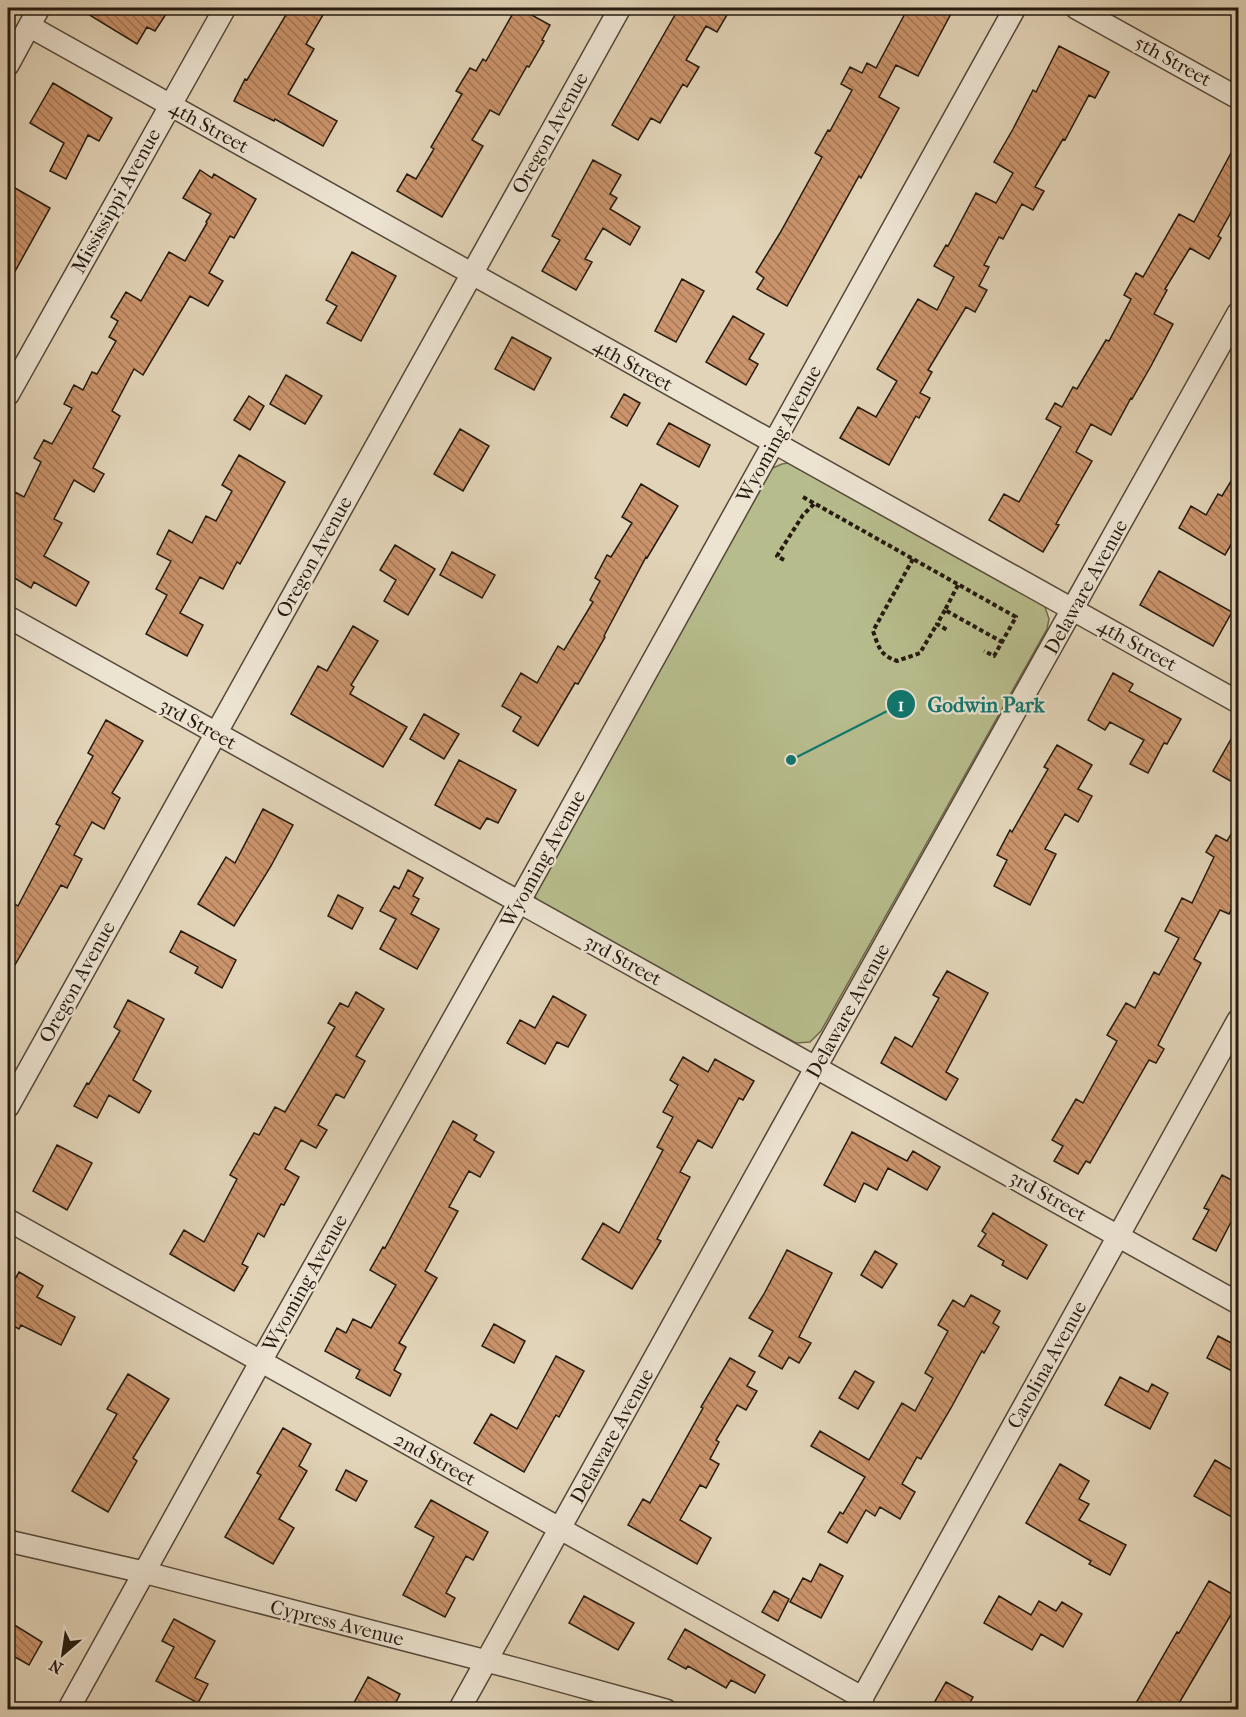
<svg xmlns="http://www.w3.org/2000/svg" width="1246" height="1717" font-family="'IM FELL French Canon',serif">
<style>
.park{fill:#b7bc8c;stroke:#6e6b4e;stroke-width:1.5}
.building{fill:url(#building-back-hatch);stroke:#251a0f;stroke-width:1.5}
.lines{fill:none;stroke-linecap:round;stroke-linejoin:round}
.street-casing{stroke:#544839;stroke-width:24}
.path{stroke:#251a0f;stroke-width:4;stroke-dasharray:4.5 3;stroke-linecap:butt}
.street{stroke:#ece3d1;stroke-width:21}
.labels{text-anchor:middle;dominant-baseline:central;stroke-width:4.5;stroke-linejoin:round;paint-order:stroke}
.street-label{font-size:20px;fill:#251a0f;stroke:#ece3d1}
.leader{fill:none;stroke:#0f766e;stroke-width:2}
.callout-dot{fill:#0f766e;stroke:#ece3d1;stroke-width:2}
.mark-label{font-size:18px;text-anchor:middle;font-weight:bold;fill:#fff}
.callout-label{font-size:21px;text-anchor:middle;font-weight:bold;fill:#0f766e;stroke:#ece3d1;stroke-width:4.5;stroke-linejoin:round;paint-order:stroke}
</style>
<defs>
<pattern id="building-back-hatch" width="6" height="6" patternUnits="userSpaceOnUse" patternTransform="scale(1.5)"><rect width="6" height="6" fill="#cb946c"/><path d="M-1 5l2 2M0 0l6 6M5-1l2 2" fill="none" stroke="#a57857"/></pattern>
</defs>
<rect width="100%" height="100%" fill="#e2d4b8"/>
<filter id="stains"><feTurbulence type="fractalNoise" baseFrequency=".00333" numOctaves="4"/><feColorMatrix values="0 0 0 0 .2 0 0 0 0 .09 0 0 0 0 .02 0 0 0 .5 -.17"/></filter>
<radialGradient id="worn" r=".72"><stop offset=".6" stop-color="#630" stop-opacity="0"/><stop offset="1" stop-color="#630" stop-opacity=".3"/></radialGradient>
<!-- park -->
<path class="park" d="M788 463 1044 604 1049 619 1047 629 821 1031 810 1042 796 1043 538 902 535 896 536 891 768 470 782 464Z"/>
<!-- building -->
<path class="building" d="M78 8H170L155 31 147 27 137 44Z
M290 8H327L306 44 314 49 288 94 337 121 323 146 275 119 274 121 234 101 245 79 247 80Z
M516 8H519L550 25 542 40 544 41 529 67 527 66 499 115 490 110 472 140 483 146 442 217 397 191 407 174 416 179 434 149 431 147 462 94 456 91 470 68 476 71 483 59 486 61Z
M679 8H731L717 32 706 26 686 60 699 67 687 87 683 84 660 123 651 118 638 140 612 125Z
M908 8H954L918 76 896 65 879 97 899 108 861 178 859 176 787 306 757 289 764 278 756 272 780 233 822 157 815 153 828 130 830 131 852 90 841 84 850 67 862 73 867 63 876 68Z
M1059 46 1109 72 1095 98 1089 95 1065 140 1063 139 1035 187 1044 191 1033 210 1022 204 1003 239 999 237 984 265 989 267 979 286 987 290 975 312 966 307 928 370 932 372 920 393 930 398 919 418 916 416 889 465 840 438 858 407 876 417 897 381 877 369 918 299 937 310 954 277 934 266 946 245 948 246 976 193 996 203 1013 173 994 162 1013 129 1033 90 1036 92Z
M53 83 112 118 99 141 88 135 66 179 50 171 64 143 30 123Z
M1239 138V198L1218 236 1221 238 1209 259 1190 248 1165 289 1167 290 1154 314 1173 324 1151 366 1132 399 1131 398 1111 435 1091 424 1076 452 1092 461 1056 524 1059 525 1043 552 989 520 1004 494 1019 502 1061 427 1046 419 1055 403 1062 407 1073 387 1077 389 1106 340 1109 341 1131 299 1124 295 1136 273 1143 277 1179 214 1194 222Z
M593 160 621 175 610 194 617 198 610 209 640 227 630 245 603 228 585 259 592 262 576 290 542 271 560 240 552 236Z
M200 170 212 178 214 174 256 199 234 238 230 236 209 273 223 281 208 306 190 296 143 375 134 369 112 411 120 416 93 468 104 474 94 492 74 480 54 519 62 523 44 556 89 582 76 606 34 582 31 588 8 574V507L15 492 24 497 41 462 34 458 44 440 52 444 72 408 64 404 74 385 83 390 92 372 97 374 116 341 109 337 118 321 111 317 126 292 141 301 169 252 185 261 207 223 206 222 211 214 183 198Z
M8 184 50 208 8 284Z
M352 252 396 276 361 341 327 323 337 306 326 300Z
M682 279 704 291 676 342 655 331Z
M733 316 764 334 749 359 758 364 746 385 706 362Z
M512 337 551 358 534 390 495 369Z
M286 375 322 396 305 424 270 404Z
M624 394 640 403 627 426 611 417Z
M249 396 264 406 250 430 234 420Z
M669 423 710 445 699 467 657 444Z
M460 429 489 446 463 491 434 474Z
M239 455 285 482 240 564 237 562 223 589 200 577 180 613 203 625 187 656 146 634 167 595 156 589 171 561 157 554 169 530 192 543 206 516 216 521 232 491 222 485Z
M1239 468V531L1225 555 1179 528 1191 506 1206 515 1218 494 1222 496Z
M641 484 678 506 647 558 646 557 604 636 605 637 578 684 575 683 538 746 513 731 521 717 502 706 521 673 537 683 558 646 564 650 593 602 590 600 600 581 595 578 607 555 611 557 632 523 622 517Z
M395 545 435 569 408 615 384 601 396 580 380 570Z
M452 552 495 575 482 598 440 575Z
M1159 571 1232 612 1213 646 1140 605Z
M353 626 378 641 351 685 354 687 350 694 407 727 383 767 291 714 318 666 327 671Z
M1113 673 1133 684 1129 691 1181 719 1167 744 1164 743 1148 773 1130 764 1144 740 1110 722 1105 730 1088 720Z
M424 714 459 734 444 759 410 739Z
M106 720 143 741 112 793 120 798 104 829 92 822 74 855 82 859 67 888 61 885 8 977V917L15 904 18 906 60 826 56 824 93 756 88 753Z
M1239 725V786L1213 771Z
M1057 745 1092 765 1078 789 1092 796 1078 822 1065 814 1045 849 1056 854 1030 905 994 886 1007 860 997 855 1010 830 1012 832 1048 769 1044 767Z
M459 760 516 790 498 823 487 818 480 829 435 805Z
M263 809 293 825 271 866 234 926 198 904 226 857 235 863Z
M1239 820V880L1231 893 1238 896 1229 914 1220 910 1194 959 1201 963 1158 1045 1164 1049 1156 1063 1149 1060 1090 1163 1086 1161 1078 1174 1054 1161 1063 1146 1052 1140 1076 1099 1083 1103 1117 1041 1107 1035 1126 1003 1135 1008 1154 972 1159 975 1179 938 1165 931 1182 898 1192 903 1214 857 1206 852 1216 835 1227 841Z
M408 870 423 878 413 896 419 899 411 914 439 929 417 969 380 949 396 919 380 911 394 886 399 889Z
M338 895 363 908 352 929 328 916Z
M181 931 236 960 222 988 195 973 198 967 170 952Z
M947 971 988 993 946 1072 958 1079 946 1100 881 1063 895 1037 912 1047 939 998 933 995Z
M356 992 384 1009 356 1056 365 1061 344 1098 336 1094 318 1125 327 1130 316 1148 301 1140 285 1169 299 1177 284 1205 281 1204 264 1237 258 1233 242 1264 248 1267 234 1291 170 1254 184 1230 204 1242 237 1179 230 1175 254 1133 259 1135 275 1107 285 1112 335 1027 328 1023 340 1003 348 1007Z
M553 996 586 1015 568 1047 557 1042 545 1064 507 1043 520 1020 535 1028Z
M128 1000 164 1019 133 1080 151 1091 139 1113 109 1095 97 1118 74 1106 87 1083 89 1084 120 1031 114 1027Z
M683 1057 708 1072 715 1059 754 1081 743 1100 739 1098 712 1148 698 1140 680 1172 690 1177 657 1239 661 1241 632 1289 582 1259 603 1223 619 1233 663 1150 657 1147 673 1117 663 1112 678 1085 670 1080Z
M453 1121 477 1135 474 1140 494 1152 480 1177 469 1171 449 1207 458 1211 425 1271 437 1278 399 1343 406 1347 394 1370 401 1374 390 1396 356 1378 360 1370 325 1351 337 1328 346 1333 353 1319 371 1328 396 1285 370 1270 383 1247 385 1248Z
M852 1132 907 1161 913 1151 940 1167 927 1190 888 1168 877 1190 864 1183 855 1202 824 1185Z
M57 1145 92 1163 67 1210 33 1191Z
M1222 1175 1239 1184V1227L1231 1222 1216 1251 1193 1239 1209 1210 1204 1208Z
M993 1213 1047 1245 1027 1279 1002 1265 1004 1261 978 1246 986 1234 982 1231Z
M787 1250 832 1273 799 1337 811 1343 799 1363 789 1357 782 1369 759 1356 773 1331 749 1318 764 1294Z
M875 1251 897 1264 882 1288 861 1275Z
M19 1272 43 1286 37 1297 75 1317 61 1345 21 1325 19 1329 8 1323V1291Z
M971 1295 1000 1311 993 1323 999 1327 984 1353 982 1351 951 1408 921 1459 917 1457 902 1484 915 1492 900 1519 880 1507 875 1516 866 1510 847 1543 828 1532 840 1512 843 1514 865 1477 811 1446 820 1431 869 1460 902 1403 915 1411 933 1378 925 1373 948 1331 938 1325 953 1300 964 1307Z
M494 1324 525 1341 514 1363 482 1346Z
M1218 1336 1239 1347V1363L1234 1372 1207 1358Z
M556 1356 584 1371 559 1417 556 1415 524 1472 474 1443 491 1414 517 1429Z
M730 1358 755 1372 747 1386 757 1391 746 1410 737 1405 716 1440 719 1442 710 1459 719 1464 706 1488 700 1485 680 1520 711 1538 697 1564 628 1525 643 1499 650 1503 703 1408 701 1407Z
M855 1371 874 1382 858 1409 839 1398Z
M128 1374 169 1399 133 1458 137 1461 108 1512 72 1491 117 1414 107 1409Z
M1120 1377 1148 1392 1152 1384 1168 1393 1150 1429 1105 1405Z
M283 1428 311 1444 299 1466 307 1471 279 1519 294 1528 273 1564 225 1537 261 1475 257 1473Z
M1215 1460 1239 1474V1521L1194 1496Z
M1060 1464 1089 1481 1079 1499 1089 1504 1079 1520 1126 1545 1110 1575 1089 1564 1091 1561 1026 1523Z
M346 1470 367 1481 356 1501 336 1490Z
M431 1500 488 1532 473 1560 466 1556 446 1593 455 1598 445 1617 403 1595 434 1537 415 1527Z
M820 1564 843 1576 821 1618 790 1602 803 1578 811 1582Z
M1209 1581 1239 1598V1601L1175 1710H1132L1177 1632 1179 1633Z
M774 1591 789 1599 778 1621 762 1612Z
M584 1596 634 1623 618 1650 569 1623Z
M999 1596 1031 1615 1039 1601 1056 1611 1062 1602 1082 1614 1063 1647 1041 1634 1032 1650 984 1623Z
M174 1619 215 1641 195 1678 208 1684 198 1703 156 1681 174 1647 162 1641Z
M8 1621 42 1642 29 1665 8 1653Z
M685 1629 765 1675 755 1693 731 1680 726 1688 688 1666 686 1669 668 1659Z
M368 1677 400 1694 392 1710H350Z
M946 1682 973 1697 966 1710H930Z"/>
<g class="lines">
<defs>
<path id="street" d="M1076 8 1238 98
M29 26 1238 702
M8 65 39 8
M8 395 225 8
M8 617 1238 1303
M8 1107 620 8
M8 1220 863 1698
M8 1541 143 1572 521 1670 666 1710
M856 1709 1238 1020
M68 1710 261 1361 519 902 1015 8
M459 1710 816 1067 1238 313"/>
</defs>
<!-- street casing -->
<use href="#street" class="street-casing"/>
<!-- path -->
<path class="path" d="M803 497 1016 617 994 656 984 651
M913 559 873 631C879 648 880 655 897 661L920 653 937 624
M784 560 777 556 803 515 815 503
M958 585 945 610 1002 642
M945 610 937 624 949 631"/>
<!-- street -->
<use href="#street" class="street"/>
</g>
<g class="labels">
<!-- street labels -->
<g class="street-label">
<text transform="translate(1173 61) rotate(29)">5th Street</text>
<text transform="translate(209 127) rotate(29)">4th Street</text>
<text transform="translate(550 133) rotate(-61)">Oregon Avenue</text>
<text transform="translate(116 201) rotate(-61)">Mississippi Avenue</text>
<text transform="translate(633 365) rotate(29)">4th Street</text>
<text transform="translate(779 434) rotate(-61)">Wyoming Avenue</text>
<text transform="translate(314 557) rotate(-61)">Oregon Avenue</text>
<text transform="translate(1086 587) rotate(-61)">Delaware Avenue</text>
<text transform="translate(1137 645) rotate(29)">4th Street</text>
<text transform="translate(198 724) rotate(29)">3rd Street</text>
<text transform="translate(543 859) rotate(-61)">Wyoming Avenue</text>
<text transform="translate(623 960) rotate(29)">3rd Street</text>
<text transform="translate(77 982) rotate(-61)">Oregon Avenue</text>
<text transform="translate(848 1011) rotate(-61)">Delaware Avenue</text>
<text transform="translate(1048 1196) rotate(29)">3rd Street</text>
<text transform="translate(305 1283) rotate(-61)">Wyoming Avenue</text>
<text transform="translate(1047 1365) rotate(-61)">Carolina Avenue</text>
<text transform="translate(612 1436) rotate(-61)">Delaware Avenue</text>
<text transform="translate(435 1459) rotate(29)">2nd Street</text>
<text transform="translate(337 1623) rotate(14)">Cypress Avenue</text>
</g>
</g>
<!-- callouts -->
<path class="leader" d="M791 760L901 704"/>
<g class="callout-dot">
<circle cx="791" cy="760" r="6"/>
<circle cx="901" cy="704" r="15"/>
</g>
<g class="mark-label">
<text x="901" y="711">1</text>
</g>
<g class="callout-label">
<text x="986" y="712">Godwin Park</text>
</g>
<!-- margin -->
<rect width="1246" height="1717" fill="none" stroke="#e2d4b8" stroke-width="30"/>
<rect x="9" y="9" width="1228" height="1699" fill="none" stroke="#251a0f" stroke-width="3"/>
<rect x="15" y="15" width="1216" height="1687" fill="none" stroke="#251a0f" stroke-width="1.5"/>
<!-- north arrow -->
<g transform="translate(63 1654) rotate(209)" stroke="#ece3d1" stroke-width="4.5" paint-order="stroke">
<path d="M0-4.5L10 22L0 15L-10 22Z" fill="#251a0f"/>
<text y="-9" font-size="16" font-weight="bold" text-anchor="middle" fill="#251a0f">N</text>
</g>
<rect width="100%" height="100%" filter="url(#stains)"/>
<rect width="100%" height="100%" fill="url(#worn)"/>
</svg>
